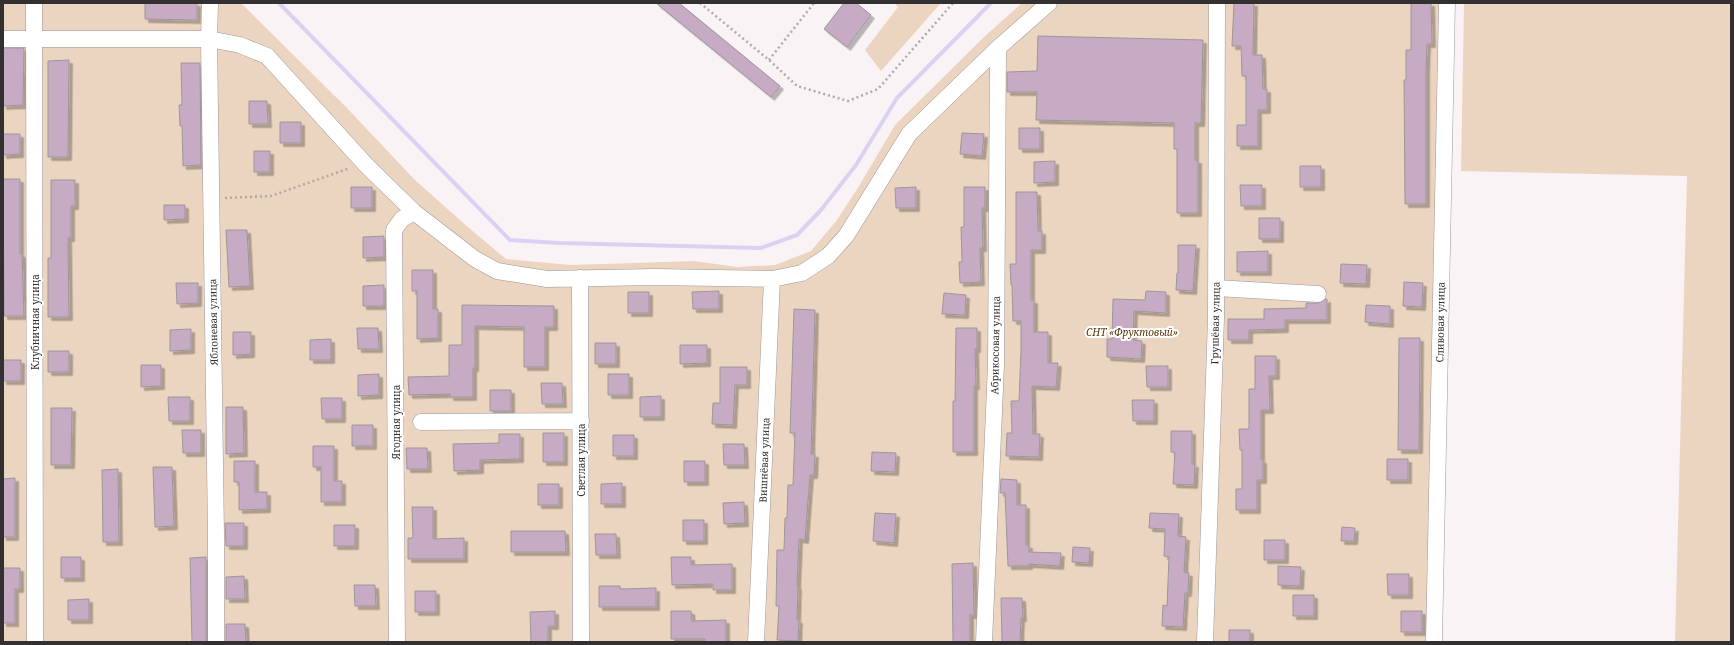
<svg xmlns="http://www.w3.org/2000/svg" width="1734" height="645" font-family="'Noto Serif',serif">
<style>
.green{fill:#ecd5c0}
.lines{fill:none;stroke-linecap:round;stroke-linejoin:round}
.stream{stroke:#dbd2f3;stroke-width:4}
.building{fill:#c7aac3;stroke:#9c979b;filter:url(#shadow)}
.minor-casing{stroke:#9c9698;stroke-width:17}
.path{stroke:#aea9aa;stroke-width:2.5;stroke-dasharray:2 3;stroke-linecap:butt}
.minor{stroke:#fff;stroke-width:16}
.labels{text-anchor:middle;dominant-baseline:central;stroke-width:4;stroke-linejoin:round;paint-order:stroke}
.street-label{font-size:10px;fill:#323030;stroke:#fff}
.park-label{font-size:10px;font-style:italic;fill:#533000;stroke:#fff}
</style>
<defs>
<filter id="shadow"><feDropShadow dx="3.5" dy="3.5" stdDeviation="0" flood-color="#0004"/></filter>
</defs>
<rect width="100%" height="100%" fill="#faf3f5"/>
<!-- green -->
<path class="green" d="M3 3H241L346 107 415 180 469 228 506 259 571 265 694 261 737 267 775 265 811 251 837 220 859 186 895 125 984 37 1022 3H1453L1438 642H3Z
M894 3H941L881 71 865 50 898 7Z
M1464 3H1731V642H1675L1687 176 1461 171Z"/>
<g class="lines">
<!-- stream -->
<path class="stream" d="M279 3 510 240 559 243 761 248 797 235 821 210 856 165 897 98 991 3"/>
</g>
<!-- building -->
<path class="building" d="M145 3H197V20L145 19Z
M656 3H679L780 86 771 97Z
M844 3H856L871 15 847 47 824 29Z
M1234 3H1254L1253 55H1262L1263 89H1267V110H1258V146H1237V125H1246V76H1242L1241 46H1232Z
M1411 3H1431L1432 44H1427L1426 70V204H1405L1404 80H1406V50H1411Z
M1038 36 1203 40 1201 123H1195V160H1198V213H1177V149H1174V123L1036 120 1037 92H1007V72L1037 71Z
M3 48H24L23 105 3 106Z
M69 60 68 157H48V61Z
M181 63H200L201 165 183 166 182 126H180L179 105H182Z
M249 101H267L268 124H249Z
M280 122H301V143H280Z
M1019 128H1040V149H1019Z
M962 133 984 134 982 156 960 154Z
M3 134H20V154L3 155Z
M254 151H270V172H254Z
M1055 161V182L1034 183V162Z
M1300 166H1321V187H1300Z
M3 179H20V254H22L24 316H4Z
M51 180H75V206H71V238H68L69 317H48V258H51Z
M1240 185H1262V206H1241Z
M351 187H372V208H351Z
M916 187V208H896L895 188Z
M964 187H985V208H982L983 248H980L981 282 960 283 959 262H962L961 227H964Z
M1016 192H1037L1038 231H1042V250H1031V300H1034V332H1048V363H1058L1056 387 1032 386 1033 434H1040L1039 457 1006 456 1007 433H1012L1011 401H1019L1021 350V321H1013L1012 285H1011L1010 264H1016Z
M164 205H185V219L164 220Z
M1259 218H1280V239H1259Z
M226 230H247L250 286 229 287Z
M384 236V257L363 258V237Z
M1178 245H1196L1193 291 1176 290 1177 273H1178Z
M1268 251V272H1237V252Z
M1341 264 1367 265 1366 284 1340 283Z
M412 270H433V309H438V338L417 339V291H412Z
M1404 282 1423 283 1422 307 1403 306Z
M176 283H198V303L177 304Z
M384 285V306H363V286Z
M719 291V309H693L692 292Z
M1146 291 1166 292V313L1134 311 1133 340 1142 341 1141 359 1107 357V339H1112L1113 299 1145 300Z
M628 292H649V313H628Z
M944 293 966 295 965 315 942 314Z
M1326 299H1327V320H1285V329L1249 330V340H1228V319H1264V309L1306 308V303H1318Z
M462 305 554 306V327H545V367H524V327L475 326V368H473V397H450V394L409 395 408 377 449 376V345H462Z
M1366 305 1390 306V324L1365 322Z
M794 309 815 310 811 454H815L814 475H810L805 540 799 539 797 586H798L797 620H799L798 641 777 640 779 606H776L777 550H784L785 518H787L788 485H793L795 433H790Z
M357 328H378L379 349H358Z
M956 328H977V349H975L976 386H974V452H953V401H955Z
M191 329V350L170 351V330Z
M233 332H251V354L233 355Z
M1399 338H1420L1419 450H1398Z
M331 339V360H310V340Z
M595 343H616V364H595Z
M680 345H707V363L680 364Z
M48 351H69V372H48Z
M1255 356H1276V376H1269L1270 410H1261V460H1263V480H1257V510H1236V489H1242V450H1240L1239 429H1249V389H1255Z
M3 360H21V381H3Z
M141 365H161V386L141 387Z
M1146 366H1168V387H1147Z
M720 367H747V385H735L733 425 712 424 713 403H720Z
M379 374V395L358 396V375Z
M608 374H629V395H608Z
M541 383H562L563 404H542Z
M490 390H511V411H490Z
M661 396V417H640V397Z
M168 397H190V421H169Z
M321 398H342V419H322Z
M1132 400H1154V421H1133Z
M226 407H243L244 453 226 454Z
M51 408H72L71 465H51Z
M352 425H373V446H352Z
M182 430H201V453H183Z
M1171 431H1192V464H1195L1194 485 1173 484 1175 452H1171Z
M543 433H564V462H543Z
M499 434H520V459L480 460V470L454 471 453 444 499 443Z
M613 435H634V456H613Z
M723 444H744L745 465H724Z
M313 446H334V481H342V502H321V467H313Z
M406 448H427L428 469H407Z
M872 452 896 453 895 472 871 471Z
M1387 459H1408V480H1387Z
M234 461H255V492H267V509L239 510V482H234Z
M684 461H705V482H684Z
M153 467H172L174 526 155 527Z
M118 469 119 542H103L102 470Z
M15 478V537H3V479Z
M1001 479 1017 480V505H1026V545H1029V552L1061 553 1060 566 1029 564V566H1008L1005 493H1000Z
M622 483V504H601V484Z
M538 484H559V505H538Z
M744 502 745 523 724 524 723 503Z
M412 507H433V539L464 538V559H408V538H413Z
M875 513 896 514 894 543 873 541Z
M1150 513 1179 514 1178 536 1186 537 1184 572 1189 573 1188 593H1185L1183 627 1162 626 1163 605 1167 606 1169 557 1164 556 1165 529 1149 528Z
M683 520H704V541H683Z
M225 523H244V546H226Z
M334 525H355V546H334Z
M1342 527 1355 528 1354 541H1341Z
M511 531H565L566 552H511Z
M595 534H616L617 555H596Z
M1264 540H1285V560H1264Z
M1073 547 1090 548 1089 563 1072 562Z
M61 557H81V578H61Z
M206 557V642H192L190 558Z
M671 557H691V565L732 564V590H713V584L672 585Z
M973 563 974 615H970V642H953L952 564Z
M1278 566 1301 567 1300 586 1278 585Z
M3 568H20V589H15V623H3Z
M1387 574H1409V595H1388Z
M244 576 245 599H226V577Z
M354 585H375L376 606H355Z
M599 586H620V589L656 588V607H599Z
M415 591H436V612H415Z
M1293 595H1314V616H1293Z
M1001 598H1022L1023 618H1021L1020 642H1002Z
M89 599V620H68V600Z
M555 611V626H548V642H531L530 612Z
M671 611H691L692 621 726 620V642H705V639H671Z
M1401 611H1422V632H1401Z
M226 624H245L246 642H226Z
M1229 630H1250V642H1229Z"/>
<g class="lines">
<defs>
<path id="minor" d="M34 3 35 642
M210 3 209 39 216 535V642
M3 39H209L240 45 267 56 366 165 414 212 475 259 497 271 547 279 654 277 772 279 802 273 828 256 846 236 909 134 998 48 1049 3
M580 278 581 642
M1216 288 1318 294
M421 422 581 421
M397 642 394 230 402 219 414 212
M756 642 772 279
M984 642 996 365 998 48
M1205 642 1216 318 1217 3
M1434 642 1447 3"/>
</defs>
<!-- minor casing -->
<use href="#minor" class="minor-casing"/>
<!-- path -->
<path class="path" d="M700 3 769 60 797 86 848 101 878 89 953 3
M769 60 814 3
M225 198 271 196 350 168"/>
<!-- minor -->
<use href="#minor" class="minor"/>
</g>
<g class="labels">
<!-- street labels -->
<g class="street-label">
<text transform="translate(35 322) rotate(-90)">Клубничная улица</text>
<text transform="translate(213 322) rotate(-91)">Яблоневая улица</text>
<text transform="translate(1440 322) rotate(-89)">Сливовая улица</text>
<text transform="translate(1215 323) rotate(-89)">Грушёвая улица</text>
<text transform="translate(995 345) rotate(-89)">Абрикосовая улица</text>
<text transform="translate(396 422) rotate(-90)">Ягодная улица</text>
<text transform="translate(581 460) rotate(-90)">Светлая улица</text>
<text transform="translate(764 460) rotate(-88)">Вишнёвая улица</text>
</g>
<!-- park labels -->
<g class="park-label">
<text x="1132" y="332">СНТ «Фруктовый»</text>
</g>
</g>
<!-- border -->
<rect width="1734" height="645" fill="none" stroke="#323030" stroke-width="8"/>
</svg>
